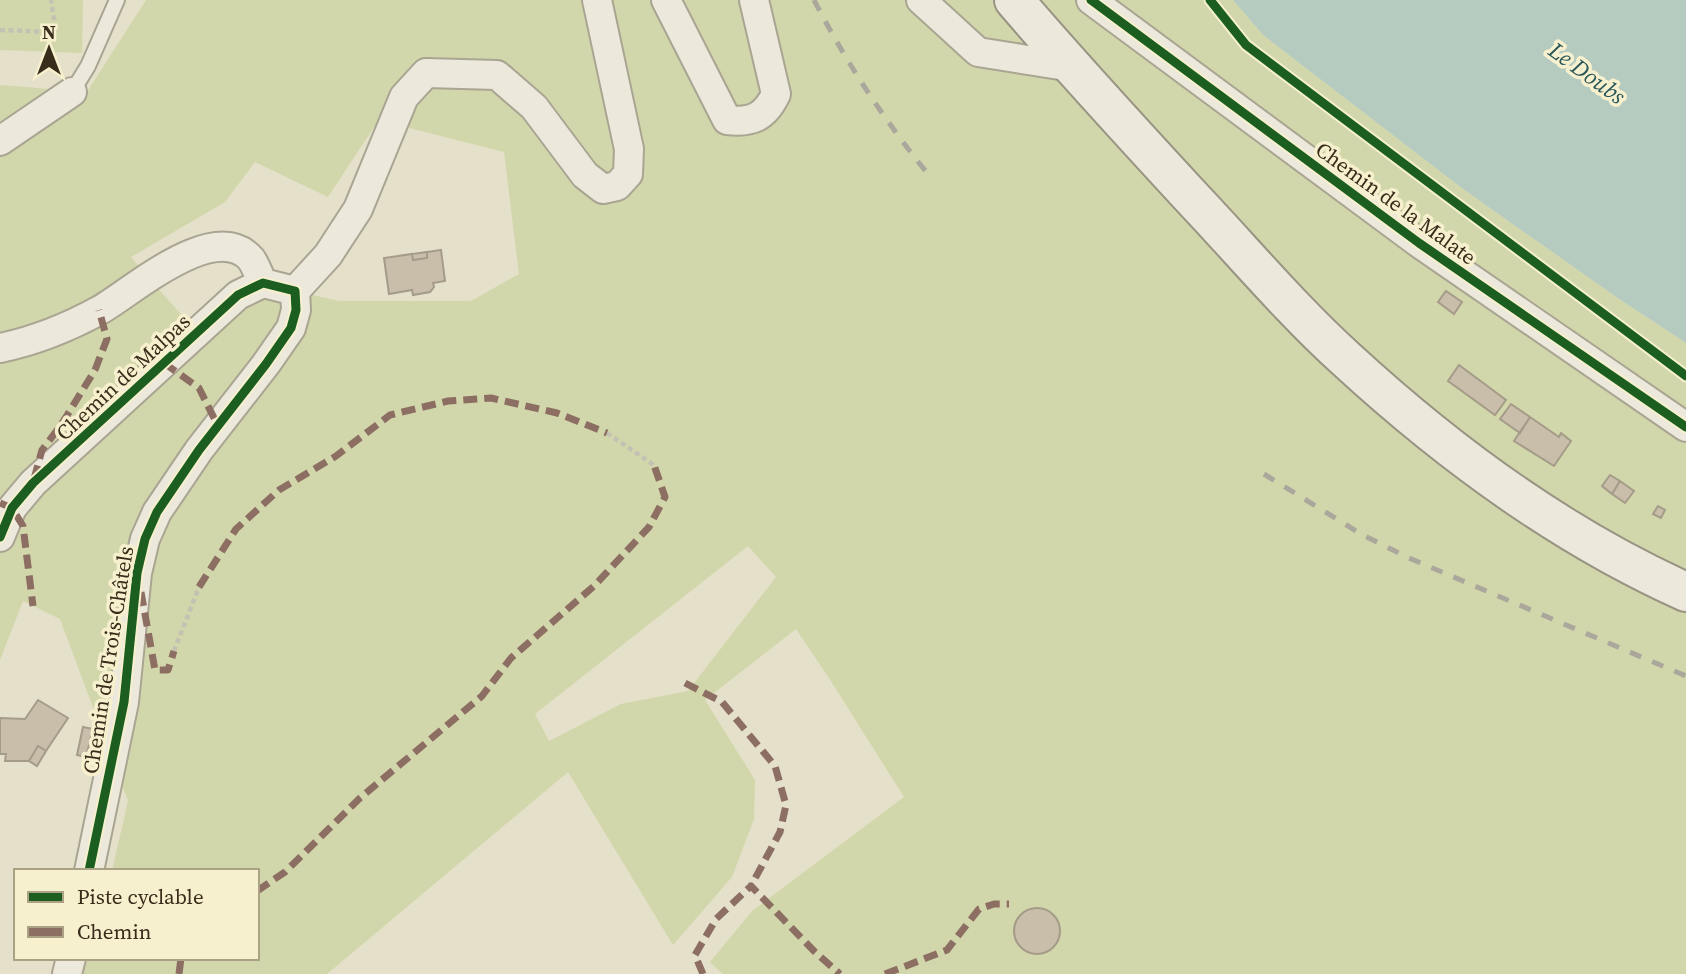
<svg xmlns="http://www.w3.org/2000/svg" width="1686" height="974" font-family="'Source Serif 4',serif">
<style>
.green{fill:#d1d7aa;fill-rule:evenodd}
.water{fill:#b6cbc0}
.building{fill:#c9beaa;stroke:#a59b89;stroke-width:2}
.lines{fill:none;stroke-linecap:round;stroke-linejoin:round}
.lane-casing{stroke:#aaa493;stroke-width:18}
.street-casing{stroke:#aaa493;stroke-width:32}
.secondary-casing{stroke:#999383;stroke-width:42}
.path{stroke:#c5c1b3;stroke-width:4.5;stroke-dasharray:5 3.5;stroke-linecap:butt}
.lane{stroke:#ece9dc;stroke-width:14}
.street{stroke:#ece9dc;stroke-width:28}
.secondary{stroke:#ece9dc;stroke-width:38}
.rail{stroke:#aba79c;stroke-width:5;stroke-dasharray:12 12;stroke-linecap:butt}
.quiet{stroke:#8d6e63;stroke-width:7;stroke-dasharray:14 7;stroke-linecap:butt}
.cycleway-casing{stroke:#f7f0ce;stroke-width:13}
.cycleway{stroke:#1b5e20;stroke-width:9}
.labels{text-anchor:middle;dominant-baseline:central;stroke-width:7;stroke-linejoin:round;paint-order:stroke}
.street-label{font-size:21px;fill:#382c1b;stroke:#f7f0ce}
.water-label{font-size:23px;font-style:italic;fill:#295759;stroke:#f7f0ce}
</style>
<rect width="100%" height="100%" fill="#e5e0c9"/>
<!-- green -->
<path class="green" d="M0 0H83L82 53 0 50Z
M146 0H1233L1263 35 1463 189 1619 299 1686 343V974H723L710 962 752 911 904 797 829 678 796 629 705 700 755 780 754 819 732 877 673 945 568 772 327 974H81L87 958H257V871H112L128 801 60 619 23 601 0 660V85L87 92ZM380 118 394 124 504 152 519 274 471 301H339L295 291 243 301 203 340 131 257 225 202 255 162 328 197ZM748 546 776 577 688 691 621 704 549 741 535 714Z"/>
<!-- water -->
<path class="water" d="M1233 0H1686V343L1619 299 1463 189 1263 35Z"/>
<!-- building -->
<path class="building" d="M441 250 445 281 433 283 434 287 430 292 413 295 412 290 389 294 384 258 412 254 413 260 427 258V252Z
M427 252V258L413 260 412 254Z
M1446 291 1462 302 1454 314 1438 302Z
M1459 365 1506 400 1495 415 1448 381Z
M1511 404 1530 417 1520 433 1500 419Z
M1530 417 1559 437 1561 433 1571 441 1554 466 1514 441Z
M1610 475 1620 481 1612 494 1602 486Z
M1620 481 1634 491 1625 503 1612 494Z
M1658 506 1665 510 1661 518 1653 514Z
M38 700 68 718 46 751 38 746 29 761H5L6 754H0V718L25 719Z
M83 727 93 729 86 757 77 755Z
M38 746 46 751 37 766 29 761Z
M1014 931a23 23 0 1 1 46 0a23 23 0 1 1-46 0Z"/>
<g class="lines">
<defs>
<path id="lane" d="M72 92 88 66 117 0"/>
<path id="street" d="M666 0 727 120C752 123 765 117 776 94L754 0
M921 0 978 52 1072 67
M1091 0 1419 243 1686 427
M0 141 72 92
M0 348C34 341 69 327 100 310 133 291 215 218 251 259 256 266 259 276 263 283
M0 537 12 508 33 483 238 295 263 283 295 291
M89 871 124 702 137 573 145 539 157 512 199 450 266 364 291 328 296 310 295 291 328 255 358 209 404 97 426 73 497 75 534 107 585 175 603 189 617 186 628 174 629 149 597 0
M67 974 71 958"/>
<path id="secondary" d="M1014 0C1073 69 1134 135 1195 201 1245 254 1292 310 1346 359 1447 452 1559 535 1686 592"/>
</defs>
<!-- lane casing -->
<use href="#lane" class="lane-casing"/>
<!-- street casing -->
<use href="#street" class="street-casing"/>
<!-- secondary casing -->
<use href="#secondary" class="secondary-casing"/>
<!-- path -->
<path class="path" d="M0 30 56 32 51 0
M607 433 654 465
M174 651 199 587"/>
<!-- lane -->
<use href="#lane" class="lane"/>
<!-- street -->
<use href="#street" class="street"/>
<!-- secondary -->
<use href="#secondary" class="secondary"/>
<!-- rail -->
<path class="rail" d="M814 0C846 62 884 120 928 174
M1264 474 1361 534 1409 558 1686 676"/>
<!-- quiet -->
<path class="quiet" d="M164 363 199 388 218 426
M34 479 42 450 61 425 95 370 107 339 99 310
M0 503 12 508 23 526 33 606
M199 587 236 529 279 490 336 456 390 415 448 401 491 398 557 413 607 433
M141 592 155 670H168L174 651
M685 683 722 702 775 766 786 805 780 832 751 886
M257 891 285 872 360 798 482 696 511 658 594 586 649 527 665 497 654 465
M179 974 181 958
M703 974 695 955 716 919 751 886 814 951 840 974
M885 974 947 950 979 909 994 904H1009"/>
<defs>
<path id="cycleway" d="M1091 0 1419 243 1686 427
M1210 0 1246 45 1686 376
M0 537 12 508 33 483 238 295 263 283 295 291 296 310 291 328 266 364 199 450 157 512 145 539 137 573 124 702 89 871"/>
</defs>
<!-- cycleway casing -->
<use href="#cycleway" class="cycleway-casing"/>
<!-- cycleway -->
<use href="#cycleway" class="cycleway"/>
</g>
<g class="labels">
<!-- street labels -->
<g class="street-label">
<text transform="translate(1396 203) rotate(36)">Chemin de la Malate</text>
<text transform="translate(123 377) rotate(-43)">Chemin de Malpas</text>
<text transform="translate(108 660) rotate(-81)">Chemin de Trois-Châtels</text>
</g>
<!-- water labels -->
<g class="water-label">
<text transform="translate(1587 73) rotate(36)">Le Doubs</text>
</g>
</g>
<!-- legend -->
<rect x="14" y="869" width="245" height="91" fill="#f7f0ce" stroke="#aba286" stroke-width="2"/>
<rect x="28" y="892" width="35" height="10" fill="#1b5e20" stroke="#aba286" stroke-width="2"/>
<text x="77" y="904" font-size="21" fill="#382c1b">Piste cyclable</text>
<rect x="28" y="927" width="35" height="10" fill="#8d6e63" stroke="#aba286" stroke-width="2"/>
<text x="77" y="939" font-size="21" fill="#382c1b">Chemin</text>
<!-- north arrow -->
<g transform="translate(49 49)" stroke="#f7f0ce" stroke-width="5" paint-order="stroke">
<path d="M0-5L12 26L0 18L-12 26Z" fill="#382c1b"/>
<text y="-10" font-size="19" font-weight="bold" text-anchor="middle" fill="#382c1b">N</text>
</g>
</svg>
